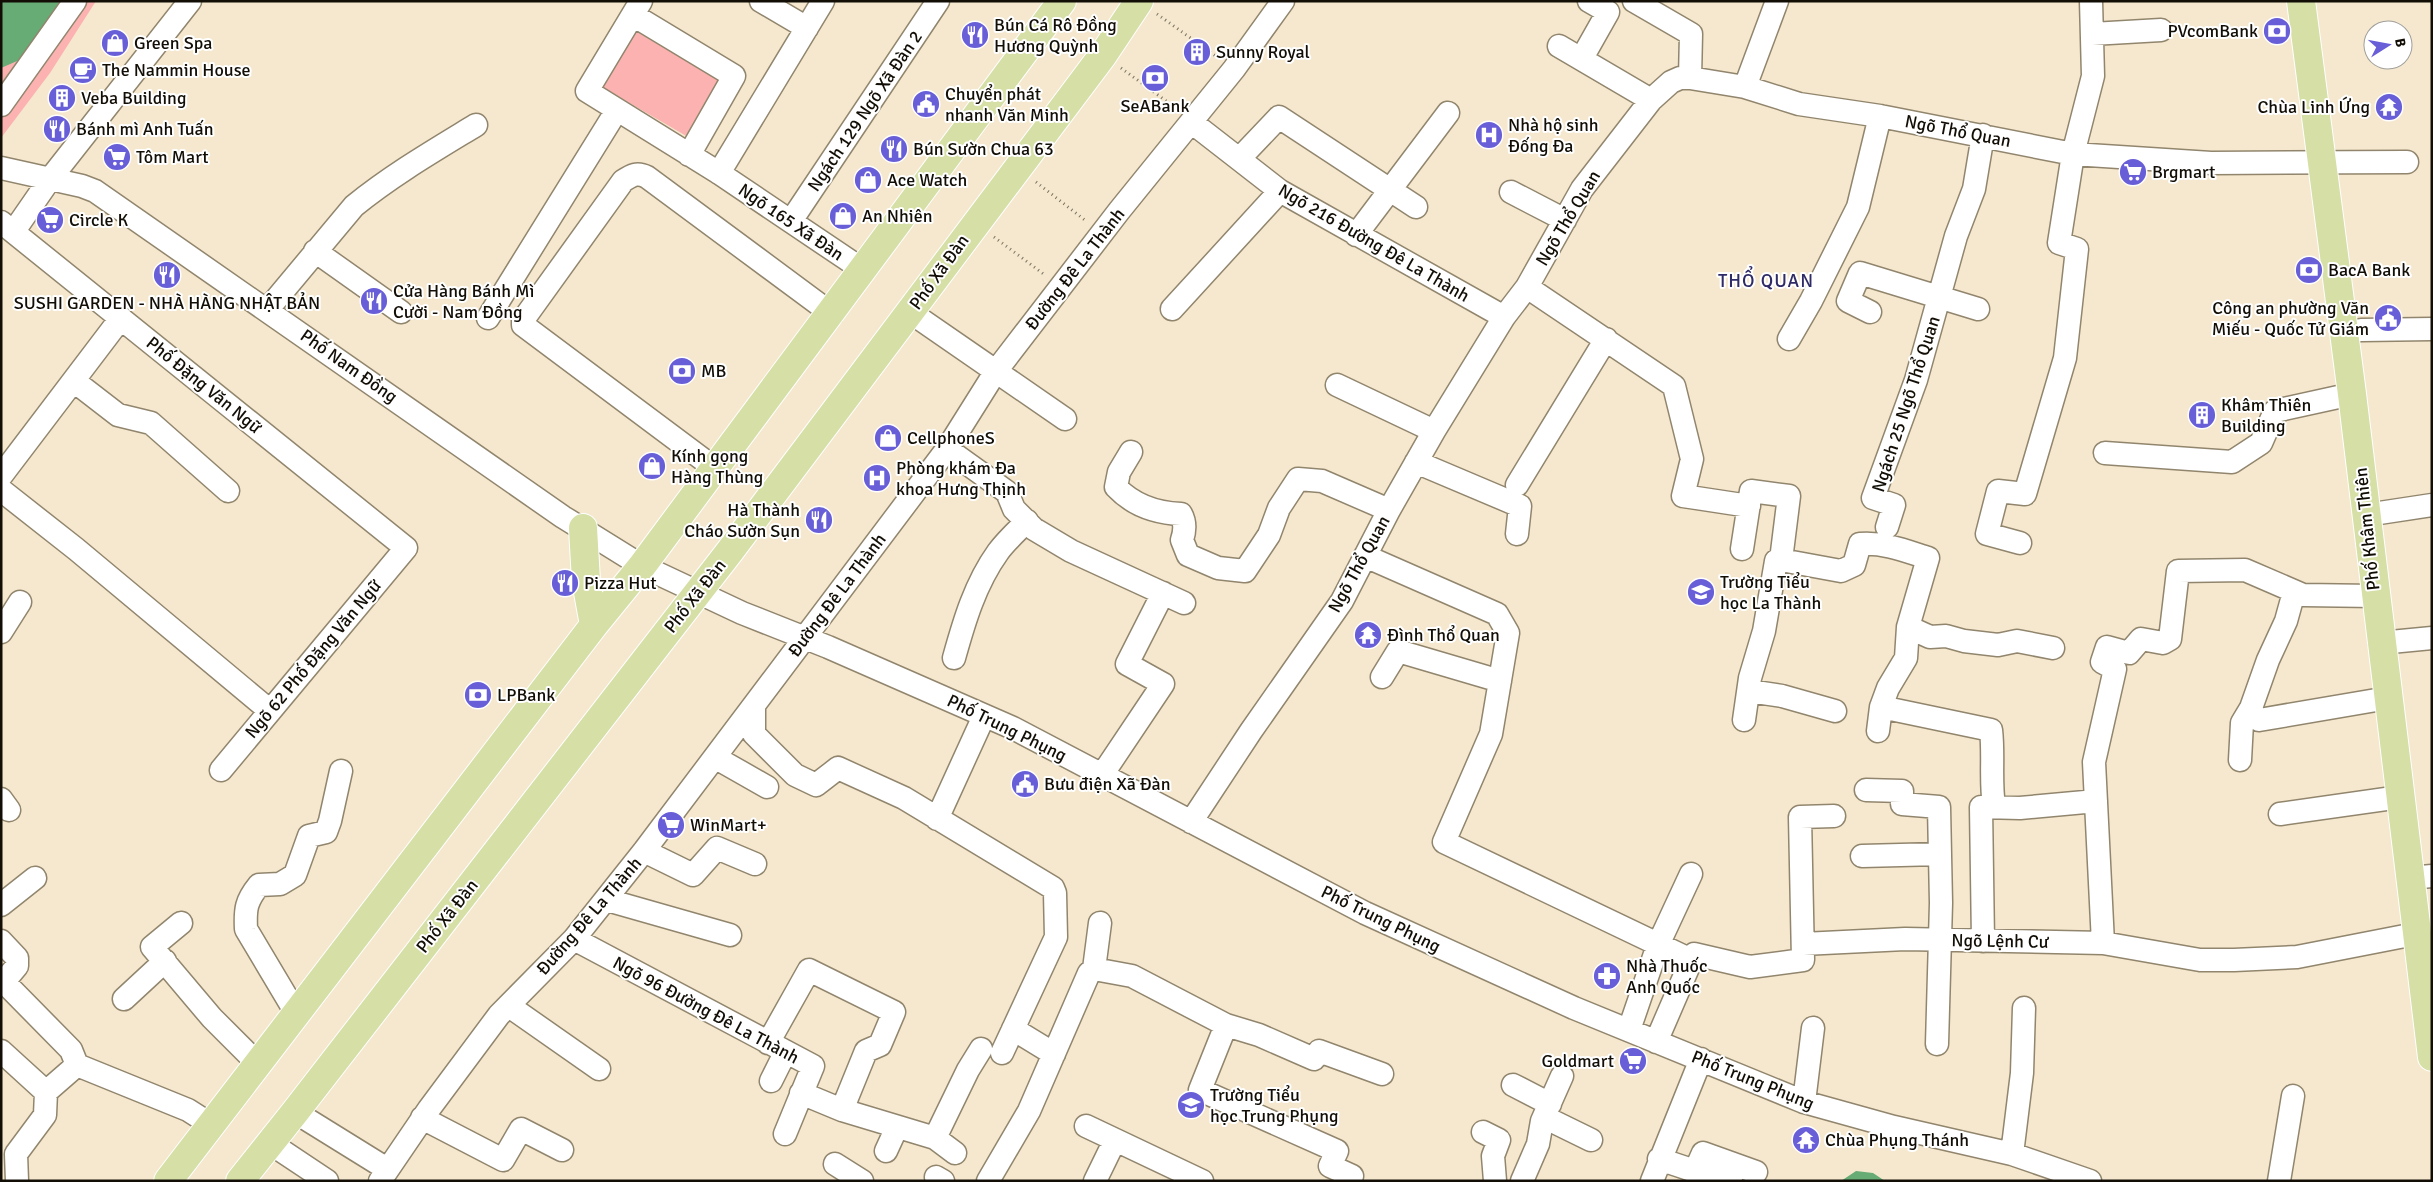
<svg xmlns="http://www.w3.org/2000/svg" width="2433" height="1182" font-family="Signika,sans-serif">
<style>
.green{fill:#fbb2b1}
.water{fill:#67ab75}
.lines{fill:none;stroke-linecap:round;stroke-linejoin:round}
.minor-casing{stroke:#91856d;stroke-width:25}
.major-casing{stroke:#fff;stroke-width:30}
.path{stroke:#797160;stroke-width:3;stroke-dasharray:1 4;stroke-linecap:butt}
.minor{stroke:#fff;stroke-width:22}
.major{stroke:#d5dfa6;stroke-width:28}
.labels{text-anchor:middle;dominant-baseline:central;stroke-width:4;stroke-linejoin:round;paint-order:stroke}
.poi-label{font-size:18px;fill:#120e06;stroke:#fff;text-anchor:start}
.street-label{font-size:18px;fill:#120e06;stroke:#fff}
.neighbourhood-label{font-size:19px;letter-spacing:1px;fill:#2f2b66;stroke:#fff}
</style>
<rect width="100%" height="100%" fill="#f5e8ce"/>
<!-- green -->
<path class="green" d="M1 1H96L50 73 1 138Z
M635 29 721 79 688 137 602 87Z"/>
<!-- water -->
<path class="water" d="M1 1H62L24 58 1 68Z
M1856 1171 1873 1173 1885 1181H1841Z"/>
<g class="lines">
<defs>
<path id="minor" d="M641 1 587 91 719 173 863 270
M761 1 807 28
M1634 1 1691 34 1690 78
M633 15 734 76 689 155
M2092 34 2161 30
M1559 46 1651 100
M1582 58 1608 12 1589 1
M1745 87 1777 1
M1 105 75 1
M1199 128 1280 191 1504 317
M1240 158 1279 117 1416 207
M1 168 82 186 95 191 563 517 642 566 742 613 828 647 1013 728 1365 913 1574 1008 1804 1102 1894 1127 2012 1154 2090 1181
M719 173 823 1
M1511 192 1565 220
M791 221 938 1
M1 222 406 548 221 770
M14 231 50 179 190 1
M1356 235 1448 113
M315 251 401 312
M1527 287 1674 386 1692 459 1683 496 1749 506
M268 309 354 206C392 175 435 150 476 125
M1172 309 1280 191
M910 312 1065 419
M1870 312 1848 301 1860 273 1978 309
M488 318 617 110
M2343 333 2361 330 2432 329
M1789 339 1811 301 1858 207 1880 116
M74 381 118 415 151 423 228 491
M1337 385 1434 431
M947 449 1007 492 1014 509 1034 529 1071 551 1184 603
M1131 452 1119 472 1116 487C1133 505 1156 513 1181 514 1186 523 1185 531 1182 540L1188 555 1218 568 1245 571 1269 535 1279 508 1298 479 1322 481 1389 510
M2105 453 2232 462 2261 443 2275 411 2352 394
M1416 462 1520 506 1517 534
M713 467 523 325V320L623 181C632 175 637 172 647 177L832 314
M1 476 121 318
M1517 485 1606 339
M1 490 76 549 269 710
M2366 515 2432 505
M1887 527 1894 505 1873 498 1916 380 1956 236 1974 189 1983 135
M2020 543 1987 534 1998 491 2025 494 2065 358 2077 249 2059 243 2073 154 2093 76 2091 1
M1742 549 1751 491 1789 496 1781 560 1841 571 1854 565 1860 544C1884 542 1906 551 1928 558L1908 627 1930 637 1946 636 1964 641 1998 645 2017 641 2053 648
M1365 556 1497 614 1508 633 1491 734 1444 842 1691 960
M1 632 20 602
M2380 643 2432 638
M954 658C964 622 975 584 998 552 1006 541 1017 531 1027 521
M1382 677 1398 651 1500 681
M1749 691 1782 696 1835 711
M1881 707 1991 730C1994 755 1990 781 1994 806
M754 708V734L795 775 816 785 838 768 904 798 1053 888 1055 893 1056 937 1002 1053
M1744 720 1750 678 1764 631 1776 561 1781 560
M2259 720 2388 698
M1878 731 1881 707 1888 688 1906 658 1908 627
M716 758 767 787
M2240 760 2242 723 2251 708 2268 660 2286 621 2294 592
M1102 775 1163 684 1127 664 1163 593
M1866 790 1902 791V804L1939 807 1941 903 1937 1044
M1 799 9 810
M2280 814 2400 797
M937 819 984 716
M1191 822 1251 731 1342 601 1389 510 1434 431 1504 317 1527 287 1582 189 1651 100 1671 82 1680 78H1690L1745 87 1799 104 1880 116 2073 154 2211 163 2407 162
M644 851 693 875 717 848 755 864
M1862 856 1939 854
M2409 878 2432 876
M607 900 730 935
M1 905 35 878
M181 923 152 947 212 1018 257 1063
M574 939 813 1066 785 1134
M1 941 17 958V966L7 978V985L71 1050 77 1065 46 1092 45 1115 16 1154 17 1181
M1983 941 1981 807 2020 808 2096 801
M2103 943 2094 762 2115 669 2102 662 2107 647 2129 653 2141 639 2163 643 2170 639 2178 571 2245 570 2303 595 2375 596
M1803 944 1905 939 2103 943 2200 960H2234L2297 957 2415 934
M1094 969 1100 923
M124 999 165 961
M509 1006 599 1069
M296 1013 246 929C245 909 246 901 259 885L280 884 295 875 309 836 326 832 330 821 341 771
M1226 1025 1200 1090 1337 1151 1330 1166 1352 1176 1350 1181
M1013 1029 1054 1054
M1629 1030 1658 945 1691 874
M1656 1042 1694 954 1750 967 1803 960 1800 817 1834 816
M768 1043 809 970 894 1012 880 1045 866 1051 842 1110
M1 1051 46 1092
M77 1065 188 1110 210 1124
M771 1081 785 1053
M1513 1085 1550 1104
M801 1093 842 1110 935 1138 968 1070 981 1049
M1804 1102 1813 1028
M295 1112 387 1169
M1544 1117 1591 1140
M422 1118 503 1160 521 1129 562 1150
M1086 1126 1202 1181
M1483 1132 1499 1140 1493 1156 1495 1181
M935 1138 955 1153
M270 1143 327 1181
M886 1151 897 1127
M2012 1154 2022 1073 2024 1008
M1659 1159 1695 1171 1703 1153 1756 1172
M835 1164 862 1181
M1696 1168 1731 1181
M936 1177 943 1181
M380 1181 429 1109 499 1015 574 939 644 851 947 449 996 371 1119 211 1234 69 1283 1
M988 1181 1029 1111 1089 973 1094 969 1132 976 1226 1025 1259 1035 1314 1059 1319 1051 1382 1074
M1095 1181 1115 1140
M1522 1181 1538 1144 1542 1121 1562 1076
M1652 1181 1701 1059
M2279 1181 2293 1096"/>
<path id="major" d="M2301 1 2352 394 2432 1057
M583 528 586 581 594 625
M168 1181 594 625 642 566 1062 1
M240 1181 295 1112 730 551 1103 55 1139 1"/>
</defs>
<!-- minor casing -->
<use href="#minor" class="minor-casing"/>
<!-- major casing -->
<use href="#major" class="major-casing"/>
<!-- path -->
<path class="path" d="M1157 14 1217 57
M1121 68 1177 109
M1036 182 1086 221
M994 237 1045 275"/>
<!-- minor -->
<use href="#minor" class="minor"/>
<!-- major -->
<use href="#major" class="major"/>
</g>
<!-- icons -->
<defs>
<symbol id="bank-disc" viewBox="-11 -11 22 22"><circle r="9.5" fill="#685ed7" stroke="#fff"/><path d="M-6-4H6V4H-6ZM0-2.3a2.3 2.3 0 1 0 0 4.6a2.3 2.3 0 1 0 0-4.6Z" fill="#fff"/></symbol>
<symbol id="restaurant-disc" viewBox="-11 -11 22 22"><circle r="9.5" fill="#685ed7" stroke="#fff"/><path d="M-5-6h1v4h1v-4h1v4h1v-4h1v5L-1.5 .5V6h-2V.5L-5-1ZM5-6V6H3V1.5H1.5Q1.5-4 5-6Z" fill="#fff"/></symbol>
<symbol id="shop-disc" viewBox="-11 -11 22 22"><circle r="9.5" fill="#685ed7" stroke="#fff"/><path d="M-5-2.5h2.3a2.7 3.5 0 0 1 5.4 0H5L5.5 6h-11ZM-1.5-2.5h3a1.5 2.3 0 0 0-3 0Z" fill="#fff"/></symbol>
<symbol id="building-disc" viewBox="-11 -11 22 22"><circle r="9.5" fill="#685ed7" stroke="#fff"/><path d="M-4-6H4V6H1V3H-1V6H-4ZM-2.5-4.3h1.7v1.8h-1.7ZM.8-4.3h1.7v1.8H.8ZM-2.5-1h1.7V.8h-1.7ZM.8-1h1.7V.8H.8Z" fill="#fff"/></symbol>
<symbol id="cafe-disc" viewBox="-11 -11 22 22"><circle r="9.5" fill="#685ed7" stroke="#fff"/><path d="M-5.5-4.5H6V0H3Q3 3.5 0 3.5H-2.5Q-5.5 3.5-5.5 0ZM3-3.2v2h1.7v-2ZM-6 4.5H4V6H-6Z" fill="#fff"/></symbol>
<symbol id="civic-disc" viewBox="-11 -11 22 22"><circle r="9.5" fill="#685ed7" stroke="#fff"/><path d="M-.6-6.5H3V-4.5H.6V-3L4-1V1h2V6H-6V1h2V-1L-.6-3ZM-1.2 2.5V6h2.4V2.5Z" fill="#fff"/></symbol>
<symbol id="temple-disc" viewBox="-11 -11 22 22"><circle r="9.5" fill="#685ed7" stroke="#fff"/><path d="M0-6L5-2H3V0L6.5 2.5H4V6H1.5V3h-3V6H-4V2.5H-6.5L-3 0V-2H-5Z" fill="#fff"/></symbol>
<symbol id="hospital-disc" viewBox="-11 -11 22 22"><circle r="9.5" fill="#685ed7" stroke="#fff"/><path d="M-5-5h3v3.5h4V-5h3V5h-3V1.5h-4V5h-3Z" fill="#fff"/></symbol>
<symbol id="supermarket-disc" viewBox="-11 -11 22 22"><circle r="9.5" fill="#685ed7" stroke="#fff"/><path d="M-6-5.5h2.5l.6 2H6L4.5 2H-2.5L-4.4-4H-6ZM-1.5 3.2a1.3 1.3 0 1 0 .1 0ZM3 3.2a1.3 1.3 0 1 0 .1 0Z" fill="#fff"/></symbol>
<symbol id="school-disc" viewBox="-11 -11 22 22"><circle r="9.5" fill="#685ed7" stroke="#fff"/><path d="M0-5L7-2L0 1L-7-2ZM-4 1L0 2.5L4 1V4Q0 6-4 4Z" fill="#fff"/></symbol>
<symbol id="pharmacy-disc" viewBox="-11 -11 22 22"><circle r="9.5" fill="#685ed7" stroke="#fff"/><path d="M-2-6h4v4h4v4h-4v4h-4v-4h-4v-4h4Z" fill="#fff"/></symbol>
</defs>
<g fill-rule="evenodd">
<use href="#bank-disc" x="2261" y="15" width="32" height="32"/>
<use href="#restaurant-disc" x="959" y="19" width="32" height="32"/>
<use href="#shop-disc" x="99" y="27" width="32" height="32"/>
<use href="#building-disc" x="1181" y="36" width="32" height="32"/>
<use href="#cafe-disc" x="67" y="54" width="32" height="32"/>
<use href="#bank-disc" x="1139" y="62" width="32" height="32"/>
<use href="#building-disc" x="46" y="82" width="32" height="32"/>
<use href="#civic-disc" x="910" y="88" width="32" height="32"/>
<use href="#temple-disc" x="2373" y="91" width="32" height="32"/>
<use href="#restaurant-disc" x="41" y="113" width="32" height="32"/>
<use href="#hospital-disc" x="1473" y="119" width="32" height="32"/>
<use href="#restaurant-disc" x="878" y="133" width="32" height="32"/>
<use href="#supermarket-disc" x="101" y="141" width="32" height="32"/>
<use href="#supermarket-disc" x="2117" y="156" width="32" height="32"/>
<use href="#shop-disc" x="852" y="164" width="32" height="32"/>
<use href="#shop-disc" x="827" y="200" width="32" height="32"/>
<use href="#supermarket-disc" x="34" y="204" width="32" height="32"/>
<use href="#bank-disc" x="2293" y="254" width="32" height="32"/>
<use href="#restaurant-disc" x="151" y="259" width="32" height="32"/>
<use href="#restaurant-disc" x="358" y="285" width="32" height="32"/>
<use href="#civic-disc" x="2372" y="302" width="32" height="32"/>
<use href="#bank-disc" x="666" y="355" width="32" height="32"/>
<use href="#building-disc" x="2186" y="399" width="32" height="32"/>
<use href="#shop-disc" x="872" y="422" width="32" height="32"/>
<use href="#shop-disc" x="636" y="450" width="32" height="32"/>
<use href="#hospital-disc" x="861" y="462" width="32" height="32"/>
<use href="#restaurant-disc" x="803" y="504" width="32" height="32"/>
<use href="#restaurant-disc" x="549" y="567" width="32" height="32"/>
<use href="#school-disc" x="1685" y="576" width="32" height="32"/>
<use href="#temple-disc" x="1352" y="619" width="32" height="32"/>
<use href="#bank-disc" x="462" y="679" width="32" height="32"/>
<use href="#civic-disc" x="1009" y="768" width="32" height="32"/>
<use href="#supermarket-disc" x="655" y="809" width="32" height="32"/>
<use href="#pharmacy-disc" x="1591" y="960" width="32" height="32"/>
<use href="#supermarket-disc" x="1617" y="1045" width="32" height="32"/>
<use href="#school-disc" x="1175" y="1089" width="32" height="32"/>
<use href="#temple-disc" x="1790" y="1124" width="32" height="32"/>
</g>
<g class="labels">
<!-- poi labels -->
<g class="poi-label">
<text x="994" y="25">Bún Cá Rô Đồng<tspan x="994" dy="21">Hương Quỳnh</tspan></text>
<text x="2258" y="31" text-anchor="end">PVcomBank</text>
<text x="134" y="43">Green Spa</text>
<text x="1216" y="52">Sunny Royal</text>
<text x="102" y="70">The Nammin House</text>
<text x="945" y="94">Chuyển phát<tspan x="945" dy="21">nhanh Văn Minh</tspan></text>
<text x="81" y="98">Veba Building</text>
<text x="1155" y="106" text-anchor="middle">SeABank</text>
<text x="2370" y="107" text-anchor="end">Chùa Linh Ứng</text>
<text x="1508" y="125">Nhà hộ sinh<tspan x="1508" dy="21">Đống Đa</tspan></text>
<text x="76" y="129">Bánh mì Anh Tuấn</text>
<text x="913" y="149">Bún Sườn Chua 63</text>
<text x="136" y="157">Tôm Mart</text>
<text x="2152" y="172">Brgmart</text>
<text x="887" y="180">Ace Watch</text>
<text x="862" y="216">An Nhiên</text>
<text x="69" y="220">Circle K</text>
<text x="2328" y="270">BacA Bank</text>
<text x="393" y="291">Cửa Hàng Bánh Mì<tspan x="393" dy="21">Cười - Nam Đồng</tspan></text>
<text x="167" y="303" text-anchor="middle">SUSHI GARDEN - NHÀ HÀNG NHẬT BẢN</text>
<text x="2369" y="308" text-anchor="end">Công an phường Văn<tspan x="2369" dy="21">Miếu - Quốc Tử Giám</tspan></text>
<text x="701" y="371">MB</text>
<text x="2221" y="405">Khâm Thiên<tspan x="2221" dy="21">Building</tspan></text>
<text x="907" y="438">CellphoneS</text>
<text x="671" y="456">Kính gọng<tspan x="671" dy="21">Hàng Thùng</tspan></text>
<text x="896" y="468">Phòng khám Đa<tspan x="896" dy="21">khoa Hưng Thịnh</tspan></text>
<text x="800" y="510" text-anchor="end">Hà Thành<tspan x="800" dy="21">Cháo Sườn Sụn</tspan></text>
<text x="1720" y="582">Trường Tiểu<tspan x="1720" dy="21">học La Thành</tspan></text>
<text x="584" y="583">Pizza Hut</text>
<text x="1387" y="635">Đình Thổ Quan</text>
<text x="497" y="695">LPBank</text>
<text x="1044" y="784">Bưu điện Xã Đàn</text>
<text x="690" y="825">WinMart+</text>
<text x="1626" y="966">Nhà Thuốc<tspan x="1626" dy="21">Anh Quốc</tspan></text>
<text x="1614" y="1061" text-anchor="end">Goldmart</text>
<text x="1210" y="1095">Trường Tiểu<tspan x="1210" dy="21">học Trung Phụng</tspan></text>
<text x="1825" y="1140">Chùa Phụng Thánh</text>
</g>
<!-- street labels -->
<g class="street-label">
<text transform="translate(865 111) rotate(-56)">Ngách 129 Ngõ Xã Đàn 2</text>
<text transform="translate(1958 131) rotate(11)">Ngõ Thổ Quan</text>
<text transform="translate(1568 218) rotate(-59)">Ngõ Thổ Quan</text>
<text transform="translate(791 222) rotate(34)">Ngõ 165 Xã Đàn</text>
<text transform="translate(1374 243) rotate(30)">Ngõ 216 Đường Đê La Thành</text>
<text transform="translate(1075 269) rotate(-52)">Đường Đê La Thành</text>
<text transform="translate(939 272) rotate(-54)">Phố Xã Đàn</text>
<text transform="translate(349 366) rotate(35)">Phố Nam Đồng</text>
<text transform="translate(204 385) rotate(39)">Phố Đặng Văn Ngữ</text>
<text transform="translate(1906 404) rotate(-72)">Ngách 25 Ngõ Thổ Quan</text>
<text transform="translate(2367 529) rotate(-96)">Phố Khâm Thiên</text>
<text transform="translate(1359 564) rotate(-61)">Ngõ Thổ Quan</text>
<text transform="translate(837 595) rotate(-53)">Đường Đê La Thành</text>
<text transform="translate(695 596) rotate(-52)">Phố Xã Đàn</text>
<text transform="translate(313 659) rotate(-50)">Ngõ 62 Phố Đặng Văn Ngữ</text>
<text transform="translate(1007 728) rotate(26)">Phố Trung Phụng</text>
<text transform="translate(447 916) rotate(-52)">Phố Xã Đàn</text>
<text transform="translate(589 916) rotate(-49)">Đường Đê La Thành</text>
<text transform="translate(1381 919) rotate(26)">Phố Trung Phụng</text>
<text transform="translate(2000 941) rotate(1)">Ngõ Lệnh Cư</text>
<text transform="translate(706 1010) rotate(28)">Ngõ 96 Đường Đê La Thành</text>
<text transform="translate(1753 1080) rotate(22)">Phố Trung Phụng</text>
</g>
<!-- neighbourhood labels -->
<g class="neighbourhood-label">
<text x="1766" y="281">THỔ QUAN</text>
</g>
</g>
<!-- border -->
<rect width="2433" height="1182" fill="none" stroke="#120e06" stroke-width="5"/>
<!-- north arrow -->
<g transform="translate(2388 45) rotate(79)"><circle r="24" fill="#ffffff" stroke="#a09f9b"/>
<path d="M0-4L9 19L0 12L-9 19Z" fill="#685ed7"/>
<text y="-8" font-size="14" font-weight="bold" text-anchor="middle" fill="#120e06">B</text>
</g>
</svg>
